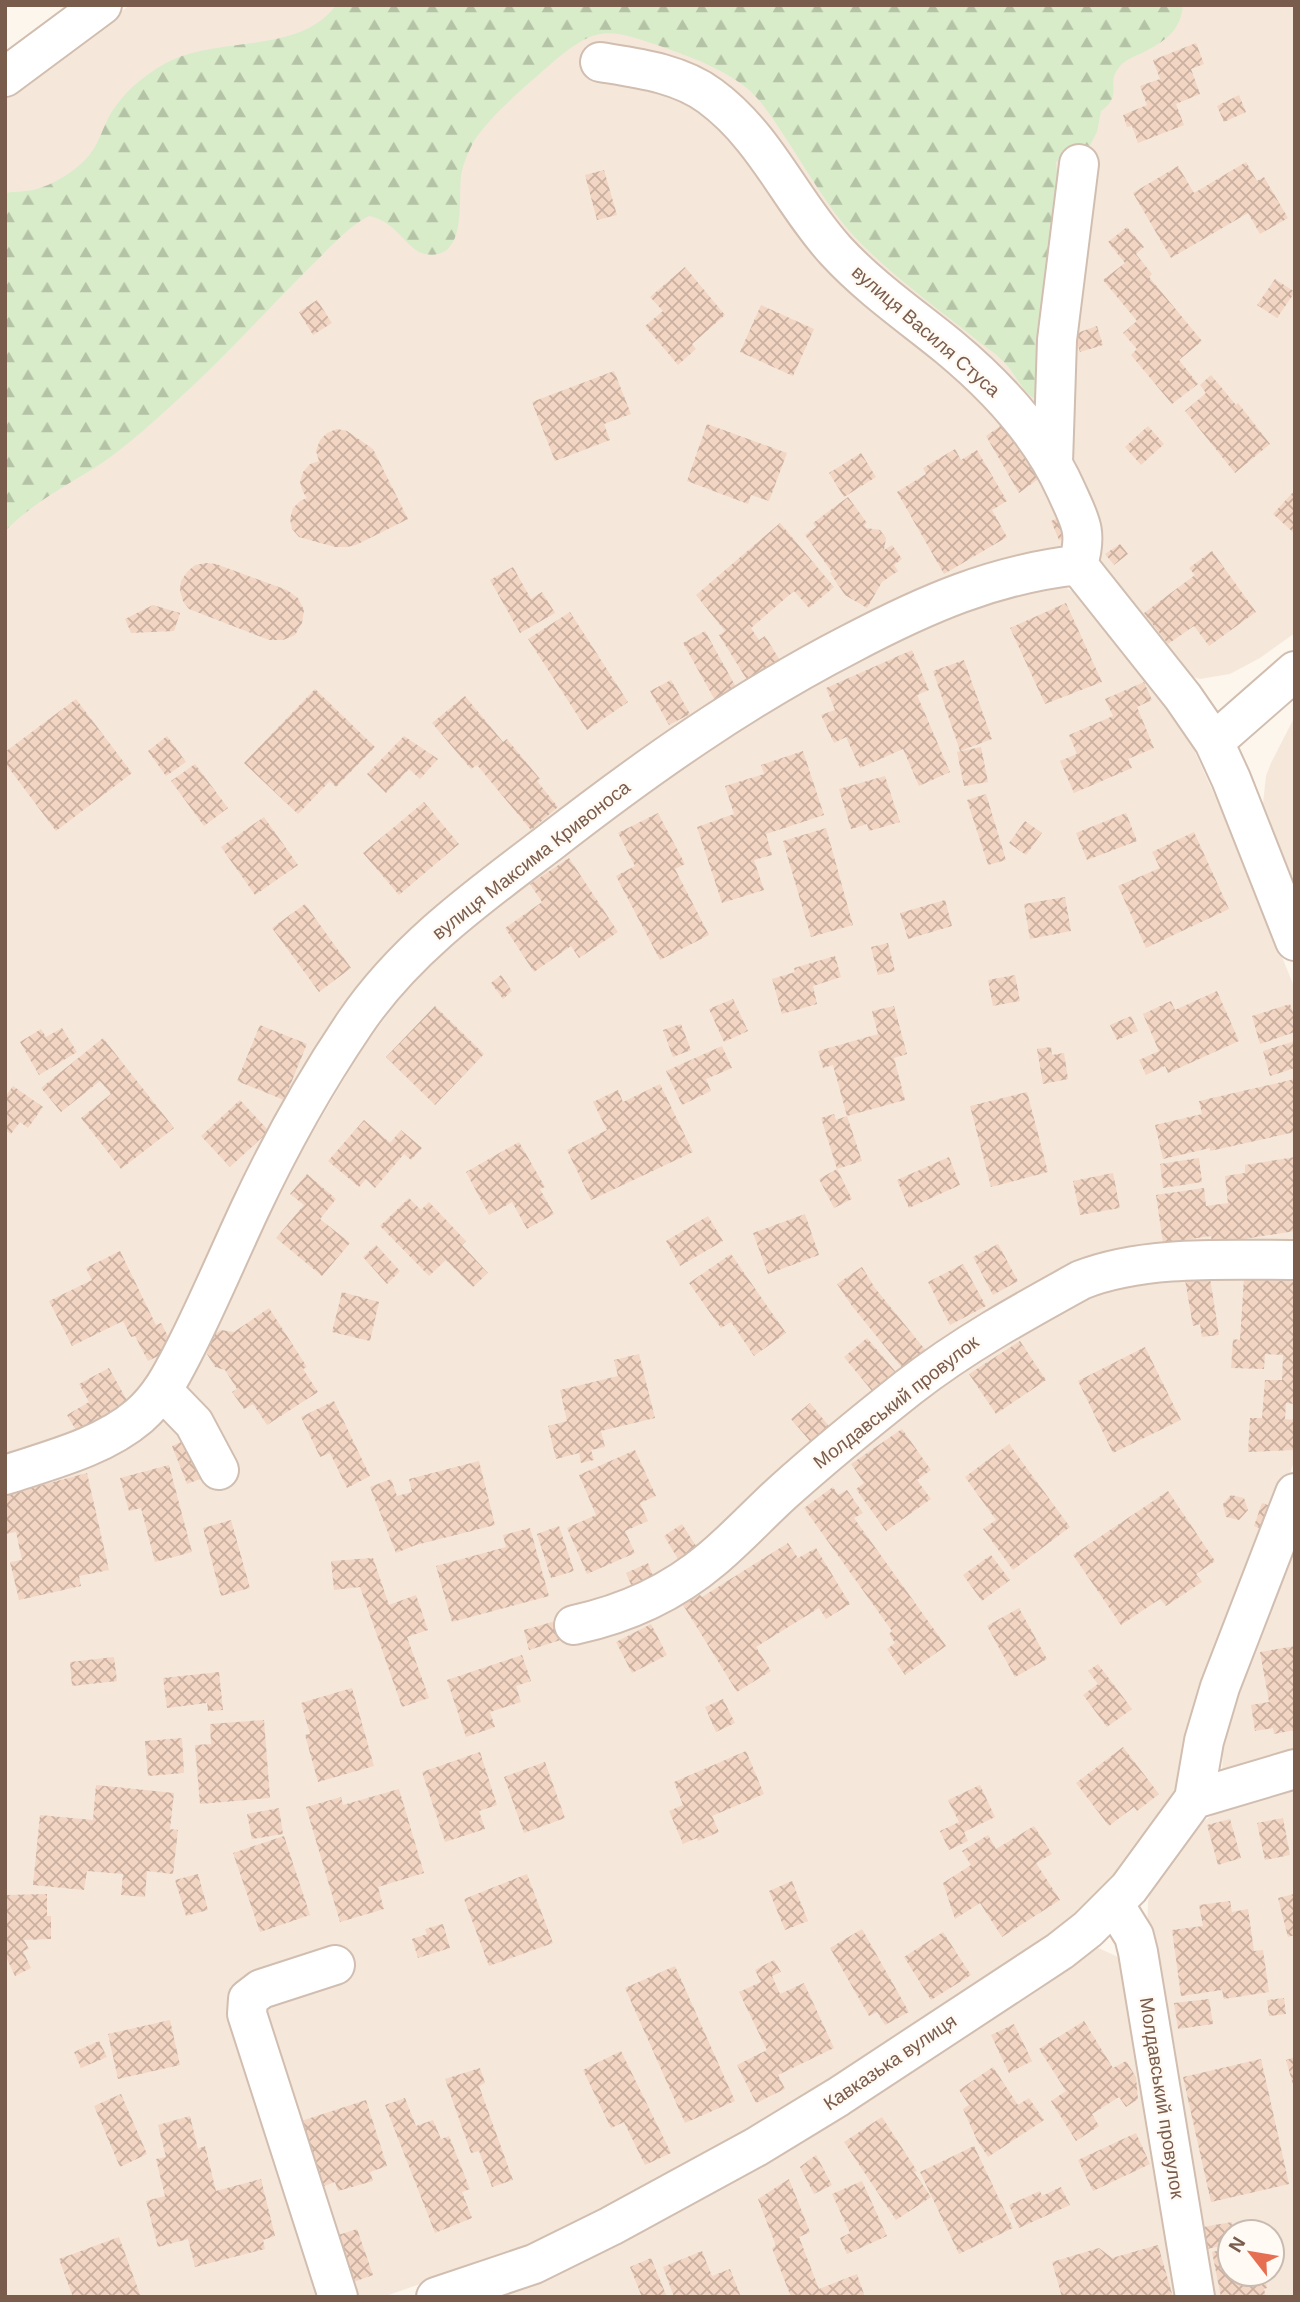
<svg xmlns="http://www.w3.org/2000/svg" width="1300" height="2302" font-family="Helvetica,sans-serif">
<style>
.residential{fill:#f5e8da;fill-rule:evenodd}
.forest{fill:url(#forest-firs)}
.building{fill:url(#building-cross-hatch)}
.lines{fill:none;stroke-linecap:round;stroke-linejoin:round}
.minor-casing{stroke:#d1beb0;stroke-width:42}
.minor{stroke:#fff;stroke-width:38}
.labels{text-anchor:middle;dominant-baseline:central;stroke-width:5;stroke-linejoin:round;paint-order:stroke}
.street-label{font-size:19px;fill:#7a5c4d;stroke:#fffaf3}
</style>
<defs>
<pattern id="forest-firs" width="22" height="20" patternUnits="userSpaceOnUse" patternTransform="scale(1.75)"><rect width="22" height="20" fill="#d8ecc9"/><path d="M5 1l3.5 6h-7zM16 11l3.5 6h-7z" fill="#b4c2a5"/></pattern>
<pattern id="building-cross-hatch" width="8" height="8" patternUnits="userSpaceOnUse" patternTransform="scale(1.75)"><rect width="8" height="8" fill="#f3d5c3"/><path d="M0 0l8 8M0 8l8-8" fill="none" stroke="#cab0a1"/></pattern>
</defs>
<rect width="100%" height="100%" fill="#fdf6ec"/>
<!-- residential -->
<path class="residential" d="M130 5H1295V633L1260 658 1230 674 1200 679 1186 675 1092 554 910 602 385 957 371 970 340 1009 319 1045 185 1327 122 1413 5 1462V97Z
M1059 584 1080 595 1186 732 1236 843 1295 989V1459L1171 1802 1104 1897 863 2067 568 2232 383 2297H5V1488L124 1438 258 1225 363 1047 432 956 457 931 750 717 947 612Z
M1295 716V899L1264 817 1263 803 1266 776 1271 763Z
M1295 1535V1760L1222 1777 1224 1712Z
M1295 1781V2297H1208L1147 1934 1148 1902 1152 1885 1185 1835 1218 1811ZM1230 2232H1272V2274H1230Z
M1096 1947 1125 1960 1183 2297H478L1090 1949Z"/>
<!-- forest -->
<path class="forest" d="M336 5H1183C1181 31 1164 42 1142 53 1135 56 1128 59 1122 64 1103 82 1125 95 1101 111L1097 132 1088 149 1056 162 1057 174 1065 191 1036 400C1021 391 1015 372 1002 360 993 351 982 345 973 337 932 304 888 273 852 234 826 205 805 167 783 134 772 117 760 98 743 85 717 66 688 56 657 45 606 28 596 26 552 63 530 82 489 117 474 141 468 152 463 164 461 176 458 200 468 262 425 254 406 250 397 221 369 216 346 228 328 250 309 268 264 313 221 361 174 403 150 425 118 454 91 470 60 489 31 505 5 531V193C15 191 27 192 37 189 57 183 82 167 93 150 102 136 105 120 115 107 130 86 150 71 172 60 222 37 302 53 336 5Z"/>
<!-- building -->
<path class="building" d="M1196 43 1204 64 1191 69 1200 94 1176 104 1184 125 1138 143 1132 126 1127 127 1123 115 1147 105 1140 86 1160 79 1153 60Z
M1239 95 1246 112 1224 122 1217 106Z
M1246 162 1257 181 1264 177 1288 218 1260 234 1248 213 1171 258 1133 193 1178 166 1194 193Z
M604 170 617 215 597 220 585 175Z
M1127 227 1144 247 1136 254 1152 274 1149 277 1202 341 1179 360 1198 384 1172 404 1131 355 1137 349 1123 333 1137 321 1103 280 1125 263 1108 242Z
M685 267 725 315 692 344 696 349 678 365 645 326 663 311 650 297Z
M1275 279 1295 292 1277 318 1257 305Z
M317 300 332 323 313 335 299 312Z
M761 305 814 329 793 376 740 352Z
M1097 326 1103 345 1080 352 1074 334Z
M614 371 631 414 604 424 610 440 555 461 532 402Z
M1211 375 1236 405 1238 403 1270 444 1235 473 1185 411 1206 393 1200 385Z
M1006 422 1045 474 1019 493 986 436Z
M707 424 787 453 769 501 751 495 748 504 687 481Z
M1148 426 1164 444 1141 465 1125 447Z
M337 429 347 431 373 449 408 519 356 545 347 547H335L299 537 292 529 290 519 293 508 300 501 307 498 303 492 300 482 303 472 310 464 319 461 316 451 320 440 327 433Z
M955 449 961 460 977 450 1007 501 992 510 1007 537 944 574 897 492 926 474 923 468Z
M861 453 876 477 844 497 829 473Z
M1295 490V534L1273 514Z
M848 497 867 523 864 525 866 528 880 530 886 538 884 550 892 545 902 559 894 565 898 571 882 582 867 608 845 595 830 573 832 572 805 535 816 527 813 523Z
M1063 516 1070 535 1059 540 1051 521Z
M780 523 834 587 809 608 794 591 751 628 759 640 765 636 781 662 749 683 719 635 725 631 696 595Z
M1120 544 1128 554 1114 565 1105 554Z
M1212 551 1256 612 1209 646 1194 626 1168 644 1144 613 1195 575 1189 568Z
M206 563 216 564 287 590 298 598 304 610 302 623 295 635 283 640H269L189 609 183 601 180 591 181 581 187 572 195 565Z
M513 567 531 599 542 592 555 613 520 633 490 580Z
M1066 603 1102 682 1045 704 1010 628Z
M153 605 180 613 174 631 131 633 125 619Z
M570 612 628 702 587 730 528 639Z
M705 631 737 689 716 702 683 643Z
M912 650 929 690 917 695 950 772 919 786 903 749 860 768 846 737 834 743 821 715 835 710 826 688Z
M964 660 992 739 960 751 933 671Z
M671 680 690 714 669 725 650 691Z
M1144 682 1152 700 1137 707 1154 748 1128 759 1132 768 1074 793 1060 761 1077 754 1069 735 1113 716 1105 699Z
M315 689 375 747 336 787 330 781 298 814 244 763Z
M465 696 503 742 507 739 540 779 537 781 558 807 531 830 477 765 471 769 432 723Z
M76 699 132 773 56 831 5 763V752Z
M167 736 186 762 166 776 148 751Z
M404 736 438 759 420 779 409 769 386 793 367 774Z
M981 747 988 782 964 786 957 752Z
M803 751 824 815 766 834 772 855 754 860 764 890 722 903 697 827 734 814 725 786 764 774 761 765Z
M195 764 228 808 204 826 171 781Z
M885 776 900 822 869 831 867 824 851 829 839 789Z
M986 794 1006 860 988 865 967 800Z
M424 802 459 844 399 895 363 853Z
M658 813 685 864 675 869 709 935 660 960 616 876 635 866 618 833Z
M1126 813 1137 841 1087 860 1076 833Z
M264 817 298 865 255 895 221 847Z
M1025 821 1042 833 1026 855 1009 843Z
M826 828 853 925 811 937 783 841Z
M1194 832 1229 909 1146 948 1118 886 1160 868 1152 852Z
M569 858 618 932 579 958 571 946 534 972 505 928 542 902 530 884Z
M1065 897 1071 931 1030 939 1024 904Z
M945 900 952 926 908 939 900 913Z
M305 904 351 968 319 992 272 928Z
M888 943 895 971 878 975 871 947Z
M835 956 841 977 813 986 817 1004 782 1014 772 979 795 972 794 968Z
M501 975 512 991 503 999 491 983Z
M1015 975 1020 1001 993 1006 988 980Z
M1217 991 1239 1041 1168 1073 1165 1066 1146 1075 1139 1060 1159 1051 1143 1014 1171 1001 1175 1010Z
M733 999 748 1031 724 1042 709 1009Z
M1290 1004 1295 1018V1032L1260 1044 1252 1016Z
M435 1006 484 1054 435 1105 386 1057Z
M894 1006 907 1054 894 1058 905 1100 847 1116 833 1065 823 1068 818 1051 878 1034 872 1011Z
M1131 1016 1138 1031 1117 1040 1110 1025Z
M681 1024 691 1050 673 1057 663 1030Z
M260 1025 307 1044 284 1100 237 1081Z
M62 1028 77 1052 39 1075 20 1042 41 1029 46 1037Z
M103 1038 174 1128 121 1169 81 1118 111 1094 100 1081 61 1112 41 1088Z
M1295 1041V1068L1270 1076 1263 1051Z
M722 1046 732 1068 706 1079 711 1091 682 1105 666 1071Z
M1051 1047 1052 1055 1064 1053 1068 1079 1043 1084 1037 1049Z
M1295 1079V1132L1210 1151V1148L1163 1159 1155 1125 1202 1114 1199 1101Z
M660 1084 693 1152 591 1200 567 1150 607 1130 593 1102 618 1090 623 1102Z
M13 1086 43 1107 28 1128 20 1122 11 1134 5 1130V1097Z
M1027 1092 1048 1172 991 1187 970 1106Z
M240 1100 269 1131 230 1167 201 1136Z
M834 1114 836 1120 847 1116 862 1161 837 1169 852 1199 834 1208 819 1179 837 1169 821 1118Z
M364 1120 390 1143 401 1130 422 1148 411 1160 404 1154 375 1188 366 1179 359 1187 328 1161Z
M519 1142 545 1187 540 1189 554 1214 527 1229 512 1202 489 1215 466 1172Z
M949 1157 960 1185 909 1208 897 1180Z
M1295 1157V1231L1212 1244 1211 1236 1163 1243 1156 1195 1204 1188 1206 1206 1228 1203 1225 1176 1245 1173V1165Z
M1199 1158 1202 1182 1163 1188 1160 1164Z
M1113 1173 1120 1208 1080 1215 1073 1181Z
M307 1174 336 1199 320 1219 350 1243 322 1276 276 1238 304 1205 290 1194Z
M409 1198 421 1210 429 1202 466 1241 462 1245 488 1273 473 1287 446 1260 429 1276 380 1226Z
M805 1214 819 1255 768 1274 753 1233Z
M708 1216 723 1241 680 1266 666 1241Z
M998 1244 1018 1281 993 1295 973 1257Z
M376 1245 400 1271 387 1284 363 1257Z
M120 1251 156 1325 161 1323 174 1348 148 1361 135 1336 131 1337 123 1321 72 1346 49 1301 92 1280 86 1268Z
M731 1254 786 1333 754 1356 731 1322 721 1328 689 1283Z
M963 1264 986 1306 950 1325 928 1282Z
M862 1267 875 1288 927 1352 904 1370 852 1306 837 1284Z
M1210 1278 1219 1335 1202 1337 1200 1324 1193 1326 1185 1280Z
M1244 1278 1295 1281V1404L1286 1403 1285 1419 1295 1420V1450L1248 1452 1250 1418H1262L1265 1380H1282L1283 1355 1265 1354 1264 1369 1231 1368 1233 1339 1240 1340Z
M342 1292 379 1302 370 1341 332 1332Z
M269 1308 307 1367 303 1369 318 1392 267 1425 253 1404 244 1409 232 1392 237 1389 225 1370 215 1367 207 1354 210 1337 221 1330 234 1332Z
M867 1338 900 1377 877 1397 844 1357Z
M1020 1341 1046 1380 996 1414 969 1374Z
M1145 1347 1181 1420 1113 1453 1078 1381Z
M639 1354 655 1418 601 1431 605 1447 591 1450 594 1460 581 1463 579 1453 556 1459 548 1426 567 1421 560 1390 618 1376 614 1360Z
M109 1368 129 1404 77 1432 67 1415 89 1402 79 1384Z
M334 1401 370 1476 347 1488 330 1453 320 1457 301 1417Z
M810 1403 833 1431 815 1447 791 1419Z
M902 1429 931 1470 917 1480 931 1499 886 1531 856 1489 864 1483 851 1464Z
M192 1437 208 1476 187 1484 172 1446Z
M1009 1444 1070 1527 1013 1570 983 1529 996 1520 965 1477Z
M635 1450 656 1496 640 1503 648 1521 625 1531 635 1553 587 1574 567 1528 596 1515 579 1475Z
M479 1461 495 1525 416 1545 396 1553 370 1487 391 1479 397 1496 412 1492 409 1479Z
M169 1465 192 1552 155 1562 141 1508 129 1511 120 1478Z
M87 1473 109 1570 79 1576 81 1586 19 1600 10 1562 22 1560 16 1532 5 1534V1495Z
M833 1487 838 1495 847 1490 863 1513 854 1518 946 1646 905 1675 887 1649 895 1643 889 1634 892 1631 804 1508Z
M1168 1491 1215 1561 1196 1574 1202 1582 1166 1606 1160 1599 1121 1625 1073 1555Z
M1231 1495 1244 1498 1248 1510 1239 1520 1226 1517 1223 1504Z
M1262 1503 1276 1508 1267 1531 1254 1526Z
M231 1520 250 1588 221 1596 203 1528Z
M682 1524 700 1552 681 1564 664 1536Z
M559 1526 574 1571 551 1578 537 1534Z
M530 1528 549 1596 452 1622 436 1566 506 1547 503 1535Z
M788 1543 798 1558 816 1548 850 1604 826 1619 819 1608 756 1647 771 1671 737 1692 683 1605 700 1595 702 1597Z
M991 1555 1010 1580 982 1601 963 1575Z
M373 1558 389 1605 416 1595 428 1630 407 1637 429 1698 402 1707 360 1587 334 1590 331 1561Z
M648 1563 655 1581 633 1589 626 1573Z
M1019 1608 1047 1659 1015 1677 987 1626Z
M559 1620 567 1638 529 1650 524 1630Z
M651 1624 667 1655 632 1673 616 1642Z
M1295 1646V1730L1274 1734 1273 1728 1255 1731 1251 1705 1269 1702 1260 1652Z
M522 1655 531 1681 516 1686 521 1702 490 1712 495 1727 466 1737 447 1680Z
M114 1657 117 1681 72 1686 70 1662Z
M1098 1664 1132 1709 1107 1727 1083 1695 1098 1684 1088 1671Z
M219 1672 223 1710 208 1711 207 1703 167 1708 163 1678Z
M352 1688 374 1766 318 1782 305 1735 310 1734 301 1703Z
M723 1699 735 1723 716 1732 705 1707Z
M264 1720 270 1798 200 1804 195 1745 211 1744 210 1724Z
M182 1738 184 1773 148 1776 145 1741Z
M1123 1747 1159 1794 1137 1811 1134 1807 1109 1826 1076 1783Z
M746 1751 764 1794 712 1816 719 1832 698 1841 697 1838 683 1844 669 1811 683 1805 674 1782Z
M480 1752 497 1805 479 1811 485 1829 445 1842 422 1772Z
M545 1762 565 1818 524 1833 504 1777Z
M96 1785 174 1793 170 1829 178 1830 173 1874 147 1871 145 1897 121 1895 123 1874 87 1871 84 1890 33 1885 40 1815 93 1820Z
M980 1785 995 1817 964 1832 968 1841 949 1850 940 1831 959 1822 948 1800Z
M399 1789 424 1873 378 1887 384 1909 340 1922 306 1807 341 1797 343 1805Z
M279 1808 283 1834 252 1839 247 1814Z
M1283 1818 1290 1855 1265 1860 1257 1823Z
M1230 1819 1241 1858 1218 1865 1207 1825Z
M1034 1826 1052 1854 1036 1863 1060 1900 1002 1937 980 1903 955 1919 943 1883 971 1865 962 1851 988 1835 996 1849Z
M284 1836 310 1915 260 1932 233 1853Z
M198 1874 208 1910 186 1916 175 1880Z
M527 1874 553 1943 489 1966 464 1899Z
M792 1881 808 1921 785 1930 769 1891Z
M47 1894V1916H51V1939L24 1940 29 1949 23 1951 31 1968 15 1976 7 1959 5 1960 6 1895Z
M1294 1894 1295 1935 1288 1937 1278 1898Z
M1230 1901 1232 1912 1248 1909 1254 1951 1263 1950 1269 1992 1224 1999 1222 1990 1181 1996 1172 1930 1203 1926 1199 1905Z
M443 1924 450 1948 418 1958 412 1939 427 1934 425 1929Z
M862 1929 909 2012 885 2025 877 2012 869 2016 830 1948Z
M943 1932 971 1975 931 2000 904 1957Z
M774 1960 781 1972 772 1976 780 1994 804 1983 834 2048 778 2075 785 2089 756 2103 737 2065 767 2050 739 1992 761 1982 755 1970Z
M675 1966 735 2101 685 2123 625 1988Z
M1284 1998 1286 2014 1269 2016 1267 2000Z
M1209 1999 1213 2024 1178 2029 1174 2003Z
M170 2020 180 2065 118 2079 108 2034Z
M1084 2021 1113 2068 1126 2061 1136 2077 1138 2099 1126 2107 1119 2097 1092 2114 1099 2126 1076 2141 1051 2101 1066 2091 1039 2049Z
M1014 2024 1032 2061 1009 2073 991 2035Z
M99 2041 107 2057 81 2068 74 2052Z
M621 2051 671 2153 645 2165 624 2122 611 2128 583 2070Z
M1295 2057V2088H1294L1286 2060Z
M1261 2059 1289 2184 1211 2202 1183 2077Z
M993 2067 1018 2105 1029 2098 1044 2120 988 2157 977 2140 963 2109 969 2105 959 2090Z
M480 2068 485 2083 479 2086 513 2180 492 2187 479 2151 471 2153 445 2079Z
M121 2094 147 2154 120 2167 94 2106Z
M405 2098 416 2126 433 2120 441 2139 449 2136 470 2189 462 2192 472 2218 435 2233 385 2105Z
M366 2100 387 2166 370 2172 373 2181 338 2191 335 2182 319 2188 298 2122Z
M190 2116 198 2149 205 2146 216 2191 261 2179 275 2236 263 2240 265 2249 195 2267 188 2239 158 2247 146 2201 165 2196 156 2159 166 2157 158 2125Z
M882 2117 917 2171 914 2172 931 2197 896 2220 844 2142Z
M1136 2133 1150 2164 1093 2191 1078 2160Z
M974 2146 1013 2228 959 2254 920 2172Z
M816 2155 832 2185 814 2194 800 2167Z
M789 2179 810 2232 799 2237 819 2289 857 2274 865 2297H791L772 2248 776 2246 758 2199Z
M862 2181 887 2236 847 2254 840 2238 850 2233 832 2194Z
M1061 2187 1070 2205 1019 2228 1009 2205 1040 2191 1042 2196Z
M1232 2222 1233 2232H1230V2244L1207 2249 1203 2227Z
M357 2229 373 2275 348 2284 332 2237Z
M119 2237 141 2297H73L59 2259Z
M1158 2245 1173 2297H1062L1052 2262 1099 2248 1112 2258Z
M1230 2248V2274H1273L1265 2277 1267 2288 1264 2289 1266 2297H1221L1212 2252Z
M702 2251 712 2276 730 2269 741 2297H674L663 2267Z
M651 2258 667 2297H642L630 2267Z"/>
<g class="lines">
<defs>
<path id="minor" d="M600 62C637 68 679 73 710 96 766 137 791 202 836 251 870 288 911 316 949 347 996 386 1041 434 1066 490 1080 521 1088 531 1078 565
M5 77 102 5
M1053 463 1057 340 1079 164
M1078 565 1183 697 1214 742 1231 779 1295 941
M1214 742 1295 671
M163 1391 194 1423 219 1470
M5 1475C50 1460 103 1447 139 1416 163 1395 174 1370 188 1343 210 1299 229 1254 250 1209 280 1145 315 1082 355 1023 405 949 479 896 549 843 644 769 743 699 850 644 924 605 994 574 1078 565
M574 1625C625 1614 672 1593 712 1559 737 1538 759 1514 782 1493 823 1456 866 1421 909 1387 963 1345 1021 1313 1081 1280 1144 1255 1228 1260 1295 1260
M1194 1799 1204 1741 1220 1687 1295 1493
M1114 1904 1134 1936 1138 1952 1195 2297
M335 1965 261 1989 248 1999 247 2014 338 2297
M436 2297 534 2264 611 2226 756 2147 838 2097 1060 1951 1088 1929 1129 1888 1194 1799 1295 1769"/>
</defs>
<!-- minor casing -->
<use href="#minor" class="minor-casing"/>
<!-- minor -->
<use href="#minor" class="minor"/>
</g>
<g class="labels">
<!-- street labels -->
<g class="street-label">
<text transform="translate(926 331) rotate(41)">вулиця Василя Стуса</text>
<text transform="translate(531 860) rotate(-38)">вулиця Максима Кривоноса</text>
<text transform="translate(896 1402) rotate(-38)">Молдавський провулок</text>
<text transform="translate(890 2062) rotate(-34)">Кавказька вулиця</text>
<text transform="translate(1162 2098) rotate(81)">Молдавський провулок</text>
</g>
</g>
<!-- border -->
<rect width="1300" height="2302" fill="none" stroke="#7a5c4d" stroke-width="14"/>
<!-- north arrow -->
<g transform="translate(1251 2253) rotate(301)"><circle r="33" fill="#fffaf3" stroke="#cabbb1" stroke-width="2"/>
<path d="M0-5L12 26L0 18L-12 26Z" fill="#e76f51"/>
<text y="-10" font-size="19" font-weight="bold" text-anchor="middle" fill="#7a5c4d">N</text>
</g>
</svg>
